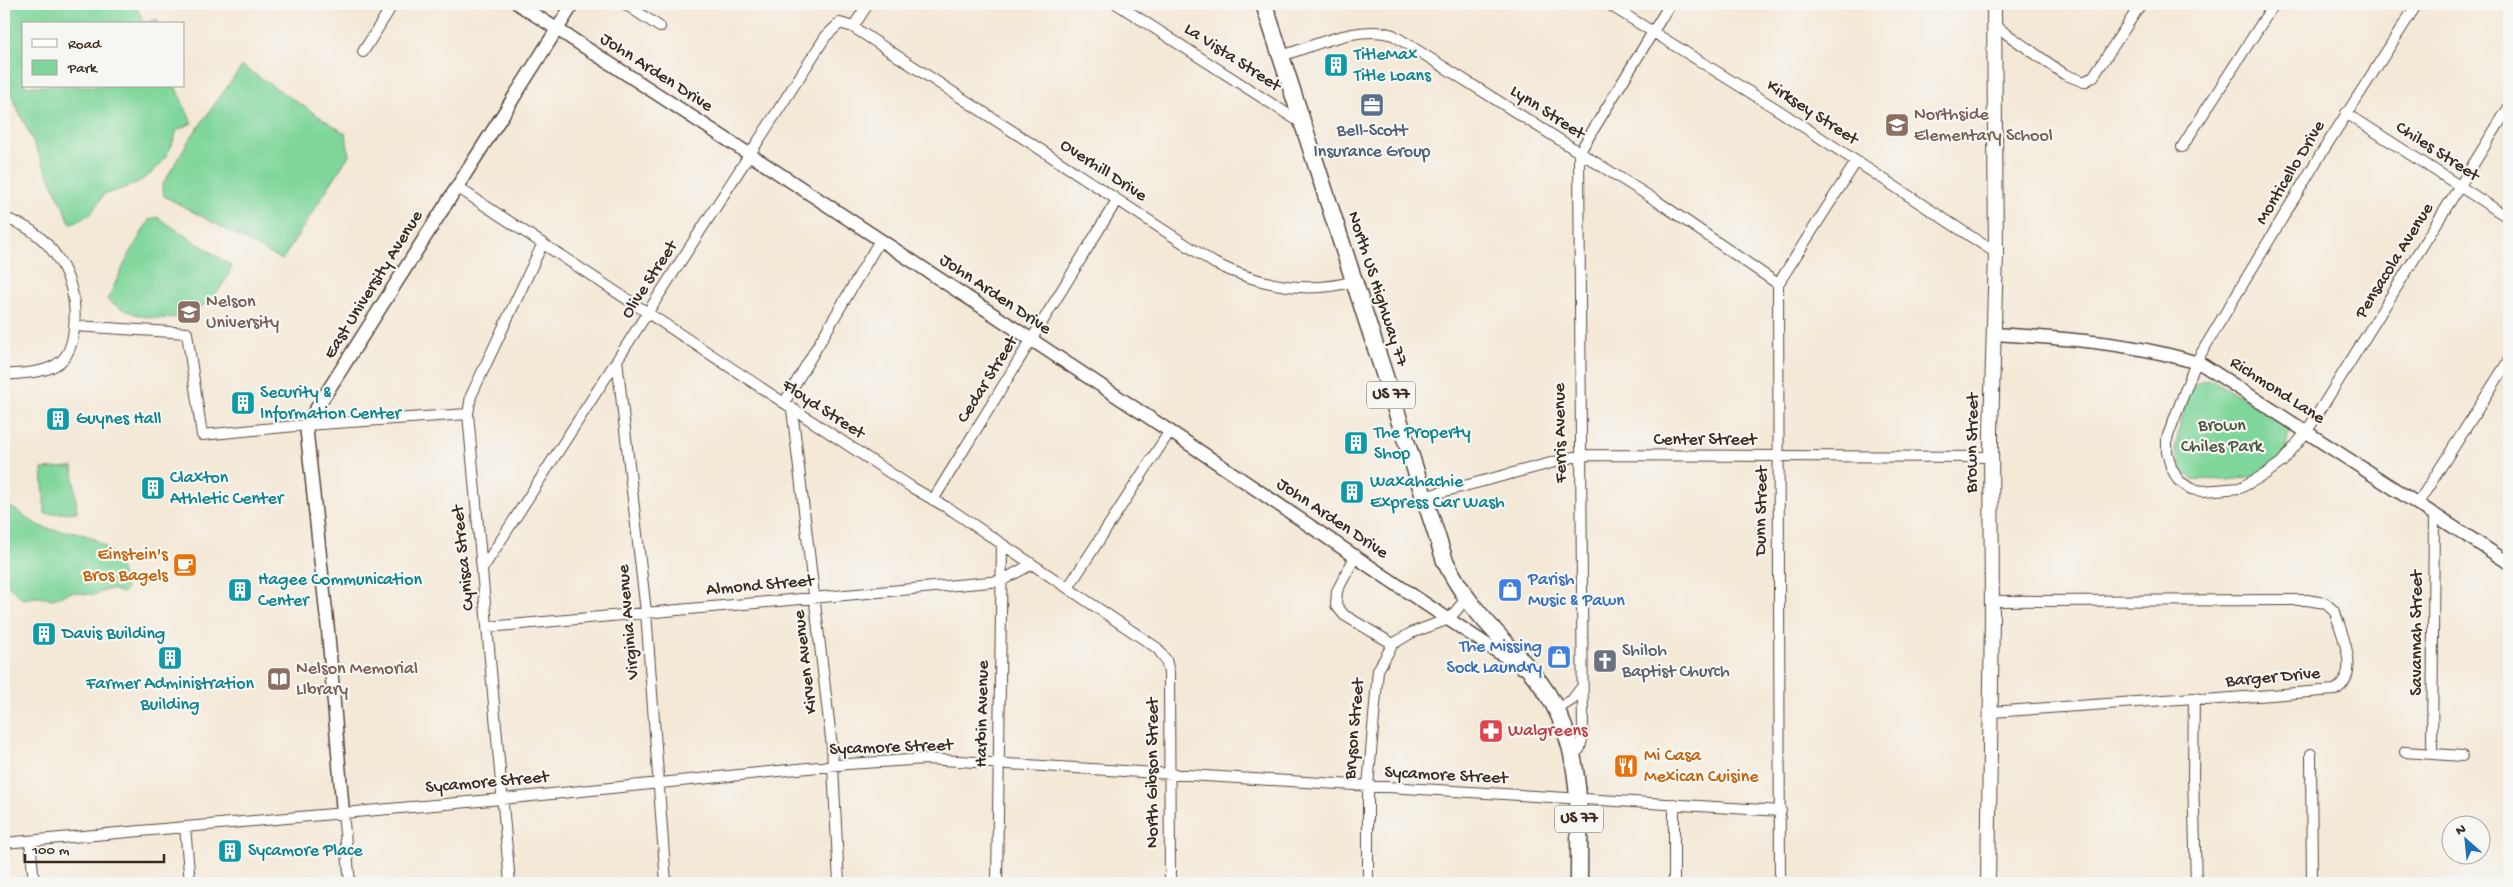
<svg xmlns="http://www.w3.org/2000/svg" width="2513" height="887" font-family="'Gochi Hand',sans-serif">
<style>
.green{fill:#7fd69a;stroke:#5d805c}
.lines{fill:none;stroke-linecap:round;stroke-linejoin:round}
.minor-casing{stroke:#57463a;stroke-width:12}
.tertiary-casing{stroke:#57463a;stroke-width:15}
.secondary-casing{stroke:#57463a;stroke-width:16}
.primary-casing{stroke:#57463a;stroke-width:19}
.minor{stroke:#fff;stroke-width:10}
.tertiary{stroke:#fff;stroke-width:12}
.secondary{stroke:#fff;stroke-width:14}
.primary{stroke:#fff;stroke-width:16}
.labels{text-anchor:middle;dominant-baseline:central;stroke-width:4.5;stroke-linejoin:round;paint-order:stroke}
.shield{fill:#f6f6f2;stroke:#73675e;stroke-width:1}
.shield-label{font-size:16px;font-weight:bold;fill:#3b2a1e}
.culture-label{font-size:18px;fill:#0d838f;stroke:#f6f6f2;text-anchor:start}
.street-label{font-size:18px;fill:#3b2a1e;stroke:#f6f6f2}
.education-label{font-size:18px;fill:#785e54;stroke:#f6f6f2;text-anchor:start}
.service-label{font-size:18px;fill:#4e5e75;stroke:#f6f6f2}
.park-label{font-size:18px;fill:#4c553d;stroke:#f6f6f2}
.food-label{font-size:18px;fill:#c56008;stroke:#f6f6f2;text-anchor:end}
.shop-label{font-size:18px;fill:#366cbe;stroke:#f6f6f2;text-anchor:start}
.worship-label{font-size:18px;fill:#5b616d;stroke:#f6f6f2;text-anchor:start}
.health-label{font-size:18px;fill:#be3a42;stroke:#f6f6f2;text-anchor:start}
</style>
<rect width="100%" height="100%" fill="#f6f6f2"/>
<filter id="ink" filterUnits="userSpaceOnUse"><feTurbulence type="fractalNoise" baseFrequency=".02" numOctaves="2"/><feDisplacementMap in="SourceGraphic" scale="10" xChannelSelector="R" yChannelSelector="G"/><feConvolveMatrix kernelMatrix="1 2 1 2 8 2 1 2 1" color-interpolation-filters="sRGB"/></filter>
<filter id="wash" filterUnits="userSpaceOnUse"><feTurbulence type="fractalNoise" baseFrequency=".0096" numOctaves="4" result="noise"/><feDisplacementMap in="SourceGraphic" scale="20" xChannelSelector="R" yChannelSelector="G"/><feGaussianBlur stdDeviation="1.12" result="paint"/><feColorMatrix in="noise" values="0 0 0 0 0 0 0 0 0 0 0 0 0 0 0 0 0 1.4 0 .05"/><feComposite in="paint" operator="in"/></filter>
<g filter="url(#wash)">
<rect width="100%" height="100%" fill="#f4e8d6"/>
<!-- green -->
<path class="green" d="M4 4H135L144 23 157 19 159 24H24V86H175L192 123 177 130C165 171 144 184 104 194L91 214 71 224 4 79Z
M242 66 346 134 349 155 282 260 164 196 162 186 187 143Z
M157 217 232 266C210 323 154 332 107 300L129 255 149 220Z
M2213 380 2284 423 2289 431 2285 451 2276 464 2256 477 2228 480 2192 479 2182 470 2175 449 2189 389 2202 381Z
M73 467 77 512 45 514 42 469Z
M4 504C18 509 27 520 40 526 51 531 62 530 74 532 105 538 122 560 126 590L123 593 110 589 93 595 72 592 53 599 36 597 22 599 4 580Z"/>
</g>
<g filter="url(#ink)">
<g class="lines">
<defs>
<path id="minor" d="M625 4 660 27
M1117 4 1303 124
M1608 4 1775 108 1996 253
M2417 4 2319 157 2196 362 2167 438V452L2171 467 2178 480 2191 489 2203 491 2240 488 2264 475 2282 462 2307 431 2509 107
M1994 25 2064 74 2084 82 2093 77 2141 4
M853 27 868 4
M363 52 393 4
M1281 56C1315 46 1358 24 1393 35L1660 203 1778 284
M2346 113 2509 218
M2182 147 2274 4
M457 187 913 488 953 511 1157 648 1166 660 1169 672 1170 883
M4 218C52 232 79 279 74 328 73 340 70 354 60 362 45 374 22 373 4 375
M75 326 187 333 202 435 306 425 468 414
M617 360 646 612 666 883
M784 403 880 240
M792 409 832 747 839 883
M1423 497 1581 455 1992 457
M933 500 1117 200
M2418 503 2509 360
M1356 555 1337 591 1336 605 1344 615 1393 644
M481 571 826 36 840 23 853 27 1214 263C1259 285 1306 295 1354 281
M1068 588 1170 431
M487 627 1001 581 1032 564
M2194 698 2193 775 2196 883
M1557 709 1572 700 1581 688
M1991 712 2194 698 2205 700 2335 690C2362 675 2341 633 2335 612L2325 603 2307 600 1992 601
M2405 752 2462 756
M2311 754 2312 883
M2432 754 2434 513
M1574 755 1580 748 1583 735 1579 153 1670 4
M1674 804V883
M343 813 350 883
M185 827 190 883
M30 841 34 883
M4 843 502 799 848 764 926 759 1781 811
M510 883 468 414 471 396 542 245
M997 883 1002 545
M1368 883V787L1378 670 1393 644 1411 633 1449 619 1466 599
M1780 883 1778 284 1856 162"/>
<path id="tertiary" d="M518 4C740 147 960 292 1180 438 1294 514 1406 593 1521 667
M1994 334C2061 338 2140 343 2203 365L2509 563
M343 813 328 630 306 425 573 4"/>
<path id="secondary" d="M1988 883 1992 618 1991 431 1996 253 1994 4"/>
<path id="primary" d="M1264 4 1445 561C1470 612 1499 633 1533 674 1585 736 1579 808 1579 883"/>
</defs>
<!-- minor casing -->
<use href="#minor" class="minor-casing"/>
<!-- tertiary casing -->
<use href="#tertiary" class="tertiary-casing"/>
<!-- secondary casing -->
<use href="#secondary" class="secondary-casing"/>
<!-- primary casing -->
<use href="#primary" class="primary-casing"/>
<!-- minor -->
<use href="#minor" class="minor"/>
<!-- tertiary -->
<use href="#tertiary" class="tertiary"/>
<!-- secondary -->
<use href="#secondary" class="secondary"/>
<!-- primary -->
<use href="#primary" class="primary"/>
</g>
</g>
<!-- icons -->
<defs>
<symbol id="building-square" viewBox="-11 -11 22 22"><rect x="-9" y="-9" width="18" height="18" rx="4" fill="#0f9aa8" stroke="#f6f6f2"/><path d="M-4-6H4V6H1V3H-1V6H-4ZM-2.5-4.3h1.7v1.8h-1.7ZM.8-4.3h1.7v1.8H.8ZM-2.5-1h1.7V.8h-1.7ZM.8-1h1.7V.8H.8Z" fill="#fff"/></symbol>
<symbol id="office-square" viewBox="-11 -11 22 22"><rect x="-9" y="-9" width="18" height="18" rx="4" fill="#5c6f8a" stroke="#f6f6f2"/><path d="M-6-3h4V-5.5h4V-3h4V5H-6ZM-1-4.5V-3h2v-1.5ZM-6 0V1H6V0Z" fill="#fff"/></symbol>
<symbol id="school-square" viewBox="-11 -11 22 22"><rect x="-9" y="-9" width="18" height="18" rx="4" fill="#8d6e63" stroke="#f6f6f2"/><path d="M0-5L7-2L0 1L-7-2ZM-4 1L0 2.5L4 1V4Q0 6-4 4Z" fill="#fff"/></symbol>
<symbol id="university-square" viewBox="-11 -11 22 22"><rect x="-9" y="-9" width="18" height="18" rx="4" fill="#8d6e63" stroke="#f6f6f2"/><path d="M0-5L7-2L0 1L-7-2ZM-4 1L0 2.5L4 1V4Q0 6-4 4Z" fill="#fff"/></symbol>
<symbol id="cafe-square" viewBox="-11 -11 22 22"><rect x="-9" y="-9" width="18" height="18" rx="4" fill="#e8710a" stroke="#f6f6f2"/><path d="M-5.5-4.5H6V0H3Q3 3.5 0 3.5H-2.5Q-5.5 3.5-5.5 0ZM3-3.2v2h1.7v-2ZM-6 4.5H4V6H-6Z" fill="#fff"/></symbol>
<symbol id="shop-square" viewBox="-11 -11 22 22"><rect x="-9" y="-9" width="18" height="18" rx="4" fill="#3f7fe0" stroke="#f6f6f2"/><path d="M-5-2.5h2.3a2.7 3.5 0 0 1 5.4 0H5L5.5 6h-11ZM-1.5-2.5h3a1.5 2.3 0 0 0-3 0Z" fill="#fff"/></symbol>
<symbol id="church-square" viewBox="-11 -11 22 22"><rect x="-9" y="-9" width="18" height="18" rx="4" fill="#6b7280" stroke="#f6f6f2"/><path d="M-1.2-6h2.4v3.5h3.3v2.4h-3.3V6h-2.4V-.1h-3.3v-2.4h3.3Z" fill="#fff"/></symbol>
<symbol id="library-square" viewBox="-11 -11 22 22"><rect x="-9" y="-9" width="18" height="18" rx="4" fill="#8d6e63" stroke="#f6f6f2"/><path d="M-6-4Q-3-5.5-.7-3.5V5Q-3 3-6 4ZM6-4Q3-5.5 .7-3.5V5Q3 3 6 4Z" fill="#fff"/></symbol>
<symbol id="pharmacy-square" viewBox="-11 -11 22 22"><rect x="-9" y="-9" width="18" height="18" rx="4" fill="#e0444e" stroke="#f6f6f2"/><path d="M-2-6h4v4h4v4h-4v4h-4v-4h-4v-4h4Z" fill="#fff"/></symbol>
<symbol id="restaurant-square" viewBox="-11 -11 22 22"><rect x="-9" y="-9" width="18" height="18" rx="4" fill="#e8710a" stroke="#f6f6f2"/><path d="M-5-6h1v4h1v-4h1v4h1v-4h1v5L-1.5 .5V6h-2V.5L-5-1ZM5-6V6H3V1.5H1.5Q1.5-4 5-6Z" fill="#fff"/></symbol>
</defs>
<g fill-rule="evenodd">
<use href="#building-square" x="1322" y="51" width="28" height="28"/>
<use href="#office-square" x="1358" y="91" width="28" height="28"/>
<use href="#school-square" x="1883" y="111" width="28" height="28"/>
<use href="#university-square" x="175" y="298" width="28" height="28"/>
<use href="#building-square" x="229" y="389" width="28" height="28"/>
<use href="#building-square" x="44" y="405" width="28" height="28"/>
<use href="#building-square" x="1342" y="429" width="28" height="28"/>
<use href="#building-square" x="139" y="474" width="28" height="28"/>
<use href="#building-square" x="1338" y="478" width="28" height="28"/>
<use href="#cafe-square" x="171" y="551" width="28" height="28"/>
<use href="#building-square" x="226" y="576" width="28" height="28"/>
<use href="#shop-square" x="1496" y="576" width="28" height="28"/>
<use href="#building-square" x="30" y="620" width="28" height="28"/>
<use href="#shop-square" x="1545" y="643" width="28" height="28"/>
<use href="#building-square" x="156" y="644" width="28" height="28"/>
<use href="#church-square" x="1591" y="647" width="28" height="28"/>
<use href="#library-square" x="265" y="665" width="28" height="28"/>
<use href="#pharmacy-square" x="1477" y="717" width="28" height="28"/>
<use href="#restaurant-square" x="1612" y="752" width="28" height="28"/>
<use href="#building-square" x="216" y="837" width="28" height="28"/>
</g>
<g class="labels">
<!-- shield labels -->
<g class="shield">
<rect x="1367" y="381.5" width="48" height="27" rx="4"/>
<rect x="1555" y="805.5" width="48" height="27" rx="4"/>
</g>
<g class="shield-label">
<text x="1391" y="395">US 77</text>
<text x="1579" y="819">US 77</text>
</g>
<!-- culture labels -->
<g class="culture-label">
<text x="1354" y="55">TitleMax<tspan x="1354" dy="21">Title Loans</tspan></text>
<text x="260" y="393">Security &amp;<tspan x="260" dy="21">Information Center</tspan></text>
<text x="76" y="419">Guynes Hall</text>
<text x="1374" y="433">The Property<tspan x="1374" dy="21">Shop</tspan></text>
<text x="170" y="478">Claxton<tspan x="170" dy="21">Athletic Center</tspan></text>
<text x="1370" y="482">Waxahachie<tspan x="1370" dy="21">Express Car Wash</tspan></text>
<text x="258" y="580">Hagee Communication<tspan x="258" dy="21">Center</tspan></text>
<text x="62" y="634">Davis Building</text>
<text x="170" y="684" text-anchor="middle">Farmer Administration<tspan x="170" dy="21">Building</tspan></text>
<text x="248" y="851">Sycamore Place</text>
</g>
<!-- street labels -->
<g class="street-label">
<text transform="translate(1232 58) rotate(33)">La Vista Street</text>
<text transform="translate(656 73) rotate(33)">John Arden Drive</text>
<text transform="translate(1547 113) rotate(33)">Lynn Street</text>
<text transform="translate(1812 113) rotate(33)">Kirksey Street</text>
<text transform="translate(2437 152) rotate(33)">Chiles Street</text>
<text transform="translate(1103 171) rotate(33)">Overhill Drive</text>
<text transform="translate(2291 173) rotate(-59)">Monticello Drive</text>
<text transform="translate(2395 261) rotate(-58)">Pensacola Avenue</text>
<text transform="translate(650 280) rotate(-57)">Olive Street</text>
<text transform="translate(374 285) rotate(-58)">East University Avenue</text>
<text transform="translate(1377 289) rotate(72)">North US Highway 77</text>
<text transform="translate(995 295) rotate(34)">John Arden Drive</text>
<text transform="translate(988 380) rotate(-58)">Cedar Street</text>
<text transform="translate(2277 391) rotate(33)">Richmond Lane</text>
<text transform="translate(823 410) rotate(33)">Floyd Street</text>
<text transform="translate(1561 433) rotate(-91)">Ferris Avenue</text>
<text x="1705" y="440">Center Street</text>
<text transform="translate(1973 443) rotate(-89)">Brown Street</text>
<text transform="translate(1762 511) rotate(-89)">Dunn Street</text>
<text transform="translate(1332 519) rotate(34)">John Arden Drive</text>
<text transform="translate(464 558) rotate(-96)">Cynisca Street</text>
<text transform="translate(760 586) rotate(-5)">Almond Street</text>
<text transform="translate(629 622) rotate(-95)">Virginia Avenue</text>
<text transform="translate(2417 633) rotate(-90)">Savannah Street</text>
<text transform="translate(806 662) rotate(-97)">Kirven Avenue</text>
<text transform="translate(2273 678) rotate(-5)">Barger Drive</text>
<text transform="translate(983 714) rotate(-89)">Harbin Avenue</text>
<text transform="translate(1355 729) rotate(-85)">Bryson Street</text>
<text transform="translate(891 748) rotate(-2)">Sycamore Street</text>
<text transform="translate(1153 773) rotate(-90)">North Gibson Street</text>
<text transform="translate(1446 776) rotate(3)">Sycamore Street</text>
<text transform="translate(487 783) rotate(-5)">Sycamore Street</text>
</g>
<!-- education labels -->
<g class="education-label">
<text x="1914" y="115">Northside<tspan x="1914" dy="21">Elementary School</tspan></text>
<text x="206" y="302">Nelson<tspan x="206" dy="21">University</tspan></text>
<text x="296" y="669">Nelson Memorial<tspan x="296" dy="21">LIbrary</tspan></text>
</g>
<!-- service labels -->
<g class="service-label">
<text x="1372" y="131">Bell-Scott<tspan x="1372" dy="21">Insurance Group</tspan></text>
</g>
<!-- park labels -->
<g class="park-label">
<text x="2222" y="426">Brown<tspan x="2222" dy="21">Chiles Park</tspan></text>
</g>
<!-- food labels -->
<g class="food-label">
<text x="168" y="555">Einstein's<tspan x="168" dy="21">Bros Bagels</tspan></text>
<text x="1644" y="756" text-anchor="start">Mi Casa<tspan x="1644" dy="21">Mexican Cuisine</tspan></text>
</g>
<!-- shop labels -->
<g class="shop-label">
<text x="1528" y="580">Parish<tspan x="1528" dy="21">Music &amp; Pawn</tspan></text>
<text x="1542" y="647" text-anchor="end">The Missing<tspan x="1542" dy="21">Sock Laundry</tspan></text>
</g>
<!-- worship labels -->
<g class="worship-label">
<text x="1622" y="651">Shiloh<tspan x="1622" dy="21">Baptist Church</tspan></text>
</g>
<!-- health labels -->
<g class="health-label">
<text x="1508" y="731">Walgreens</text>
</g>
</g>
<!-- margin -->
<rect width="2513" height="887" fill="none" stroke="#f6f6f2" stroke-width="20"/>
<!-- legend -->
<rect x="22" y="22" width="162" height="65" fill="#f6f6f2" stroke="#aba49d"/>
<rect x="32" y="39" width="25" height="8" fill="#ffffff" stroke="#aba49d"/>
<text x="68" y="48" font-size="15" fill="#3b2a1e">Road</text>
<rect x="32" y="60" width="25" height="15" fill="#7fd69a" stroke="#aba49d"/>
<text x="68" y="72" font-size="15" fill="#3b2a1e">Park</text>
<!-- north arrow -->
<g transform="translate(2466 840) rotate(333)"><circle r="24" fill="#f6f6f2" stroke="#aba49d"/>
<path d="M0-4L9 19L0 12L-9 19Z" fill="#1f6fb2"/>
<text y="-8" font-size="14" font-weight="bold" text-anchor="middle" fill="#3b2a1e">N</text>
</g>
<!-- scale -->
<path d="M25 854v8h139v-8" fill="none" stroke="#3b2a1e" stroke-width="2.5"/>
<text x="32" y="854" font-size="15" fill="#3b2a1e" stroke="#f6f6f2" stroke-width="4" paint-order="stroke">100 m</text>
</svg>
